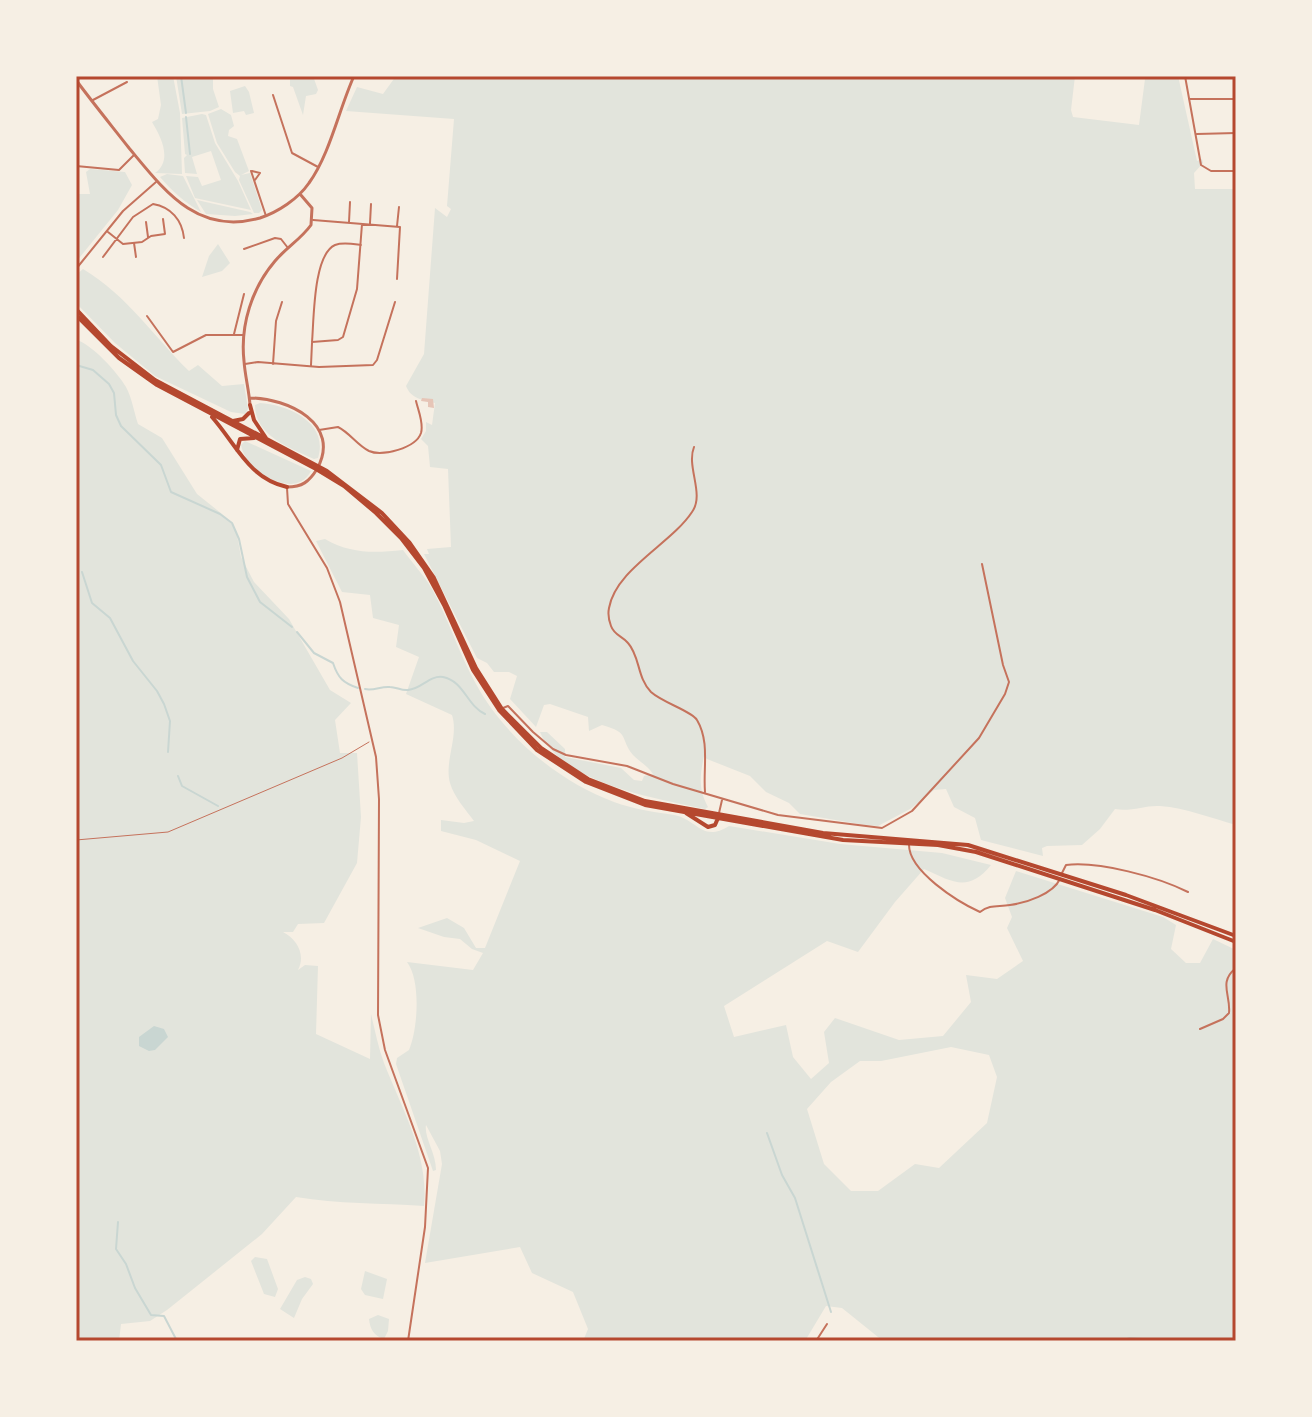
<svg xmlns="http://www.w3.org/2000/svg" width="1312" height="1417" font-family="'Golos Text',sans-serif">
<style>
.green{fill:#e2e4dc;fill-rule:evenodd}
.water{fill:#c9d6d2}
.lines{fill:none;stroke-linecap:round;stroke-linejoin:round}
.stream{stroke:#c9d6d2;stroke-width:2}
.building{fill:#e6c5b7}
.service{stroke:#c5725c;stroke-width:1}
.minor{stroke:#c5725c;stroke-width:2}
.tertiary{stroke:#c5725c;stroke-width:3}
.trunk{stroke:#b5482f;stroke-width:4}
.neatline{fill:none;stroke:#b5482f;stroke-width:3}
</style>
<rect width="100%" height="100%" fill="#f6efe4"/>
<!-- green -->
<path class="green" d="M157 76H173L180 113 182 174 155 173C173 160 161 137 152 122L158 119 161 105Z
M176 76H213V89L219 107 210 111 182 114Z
M313 76 318 90 316 94 306 96 303 115 293 87 290 86V79L294 76Z
M396 76H1075L1071 110 1073 117 1139 125 1145 79 1126 76H1178L1197 161 1202 159 1203 163 1194 173 1195 189H1236V825C1211 818 1186 808 1160 806 1145 805 1131 812 1115 809L1100 829 1082 845 1047 846 1042 848 1043 856 981 840 975 818 954 807 946 789 934 790 910 809 878 826 865 825 800 814 789 803 766 792 750 776 707 759 704 756C700 775 698 789 708 807L705 809C655 798 562 784 540 732H547L565 749V757L621 768 634 780 642 781 644 776 653 774C648 766 640 762 633 755 619 738 631 733 602 725L589 731 588 717 550 704 544 705 536 727 510 699 517 676 509 672H494L487 663 477 658 424 554H429L427 549 451 547 448 469 430 467 428 446 421 439 426 431V422L432 425 435 403C423 400 411 399 406 386L424 354 435 208 447 217 451 209 447 206 454 119 346 111 357 87 383 94Z
M245 86 249 92 254 113 246 115 244 111 233 113 230 91Z
M221 109 231 115 234 126 229 130 228 136 237 139 249 171 241 175 250 173 262 210 259 213H254L239 180 240 176 235 172 217 143 208 114Z
M202 114 206 115 215 143 238 181 251 210 195 198 186 176 198 177 202 186 221 180 211 151 192 157 197 174 185 173 184 158 187 155 185 154 182 118Z
M90 169 125 172 132 185 118 210 76 262V194H90L86 172Z
M167 174 183 176 201 212C184 202 172 191 160 177Z
M197 200 250 212 253 214 235 216 206 214Z
M218 244 230 263 222 271 202 277 209 256Z
M83 269C128 296 153 336 189 371L198 365 222 386 244 384 248 409 245 414 231 412 155 376 115 343 76 303V275Z
M76 340C91 343 118 373 126 387 132 398 134 412 138 424L162 438 197 494 227 518 236 530 241 557 254 582 289 619 330 690 351 703 335 720 340 753H357L361 817 357 863 324 923 298 924 293 932H283C297 939 306 955 298 970L305 965 318 966 316 1034 370 1059 371 1014C375 1030 378 1047 384 1063 402 1109 429 1155 424 1206 381 1203 338 1204 296 1197L262 1234 167 1310 150 1321 121 1324 119 1341H76Z
M260 403C289 405 329 423 318 458L314 459C290 448 255 436 255 405Z
M245 441 311 471C295 502 245 471 241 445Z
M325 539C351 554 374 553 403 550 412 563 424 575 432 589 449 620 459 654 476 684 505 737 558 781 614 802 633 809 654 812 674 815 697 819 702 843 729 826L840 844 942 853 991 865C968 893 953 882 924 869L895 902 858 952 827 941 724 1006 734 1037 786 1025 793 1057 811 1079 829 1063 824 1032 835 1018 899 1040 943 1036 971 1002 966 975 997 979 1023 961 1007 928 1012 917 1005 898 1016 871 1163 917 1176 925 1171 949 1186 963H1200L1213 939 1236 950V1341H883L842 1308 826 1306 805 1341H583L588 1329 573 1292 532 1273 520 1247 425 1263 442 1164 440 1151 426 1125C424 1138 436 1153 436 1170L433 1171 396 1064 397 1058 409 1050C418 1029 421 980 407 962L473 970 483 953 472 949 460 939 444 937 418 928 447 918 464 928 476 948H485L520 861 476 840 441 831V820L464 823 474 821C466 810 454 797 450 783 444 761 459 737 452 715L406 694 419 657 396 647 399 625 373 618 370 595 342 592 316 541ZM951 1047 989 1055 997 1077 987 1123 939 1168 915 1164 878 1191H851L824 1164 807 1109 831 1082 860 1061H881Z
M255 1257 267 1259 278 1289 275 1297 264 1294 251 1261Z
M365 1271 387 1279 383 1299 365 1295 361 1289Z
M305 1277 311 1279 313 1284 302 1299 294 1318 280 1309 297 1280Z
M378 1315 389 1319 388 1331 384 1339C374 1336 370 1329 369 1319Z"/>
<!-- water -->
<path class="water" d="M154 1026 164 1029 168 1037 155 1050 149 1051 139 1046V1037Z"/>
<g class="lines">
<!-- stream -->
<path class="stream" d="M181 76 186 113
M186 117 190 154
M76 365 93 370 109 384 114 393 116 415 121 426 161 465 171 492 220 514 232 523 239 539 247 577 260 602 292 627
M76 562 78 566
M82 572 92 603 110 618 133 661 157 691 164 704 170 721 168 752
M297 632 314 653 333 663C338 678 343 683 358 688
M365 689C374 691 381 686 390 687 396 687 402 691 408 690 422 689 429 675 443 677 464 681 467 706 485 714
M178 776 182 786 218 806
M767 1133 782 1175 795 1198 831 1312
M118 1222 116 1249 126 1264 135 1288 151 1315 164 1316 177 1341
M1120 1341 1130 1338 1167 1341"/>
</g>
<!-- building -->
<path class="building" d="M422 398 433 399 434 408 428 407V402L421 401Z"/>
<g class="lines">
<!-- service -->
<path class="service" d="M76 840 168 832 342 758 369 742"/>
<!-- minor -->
<path class="minor" d="M1185 76 1201 165 1211 171H1236
M273 95 292 153 318 167
M1189 99H1236
M93 100 127 82
M1197 134 1236 133
M76 166 119 170 134 155
M251 171 266 216
M252 171 260 173 255 180
M313 220 400 227 397 279
M146 222 148 237
M349 222 350 202
M370 223 371 204
M397 226 399 207
M108 232 123 244 142 242 151 236 165 234 163 219
M134 243 136 257
M361 245C353 244 343 242 335 245 313 255 314 320 312 342L338 340 343 337 357 289 362 224
M244 249 275 238 281 239 288 248
M103 257 133 217 153 204C171 207 182 220 184 238
M76 269 123 211 156 182
M147 316 173 352 206 335H243
M234 334 244 294
M245 364 258 362 319 367 373 365 377 360 395 302
M273 364 276 321 282 302
M311 365 312 343
M319 430 338 427C350 433 357 445 369 451 382 457 416 448 421 433 424 423 418 410 416 401
M694 447C686 467 705 494 692 512 671 544 616 569 609 608 608 613 609 621 611 626 614 635 622 636 628 643 640 656 637 678 651 692 663 703 692 711 697 720 710 742 703 768 705 792
M287 488 288 504 327 568 340 602 376 757 379 799 378 1015 385 1050 428 1168 425 1227 408 1341
M503 708 508 706 533 732 553 749 566 755 627 766 673 784 778 815 882 828 912 811 979 738 1005 694 1009 682 1003 665 982 564
M719 813 722 800
M909 844C908 871 958 902 980 912 990 904 998 907 1010 905 1026 903 1053 894 1060 879
M1062 873 1066 865C1099 861 1158 877 1188 892
M1200 1029 1223 1019 1229 1013C1231 995 1218 982 1236 968
M816 1341 827 1324"/>
<!-- tertiary -->
<path class="tertiary" d="M76 80C93 103 111 125 129 148 164 190 197 236 260 218 278 212 298 199 309 183 330 154 339 109 354 76
M250 398C288 398 342 424 317 469 309 482 302 487 287 487
M250 405C249 390 245 376 244 361 240 325 252 288 275 261 286 248 301 239 311 225L312 208 300 194"/>
<!-- trunk -->
<path class="trunk" d="M76 309 111 346 155 380 327 471 382 513 409 542 434 578 476 668 502 709 541 748 588 779 645 801 823 833 968 845 1126 895 1236 936
M76 315 119 358 157 385 316 469 344 486 376 513 401 538 424 568 444 605 473 670 499 710 537 750 586 782 645 805 718 818 843 840 938 845 976 852 1155 910 1236 942
M250 405 254 420 266 438
M212 417C236 444 248 478 287 487
M233 421 243 419 249 413
M237 450 240 439 254 438
M686 813 708 827 715 825 718 818"/>
</g>
<!-- border -->
<rect width="1312" height="1417" fill="none" stroke="#f6efe4" stroke-width="156"/>
<rect x="78" y="78" width="1156" height="1261" class="neatline"/>
</svg>
